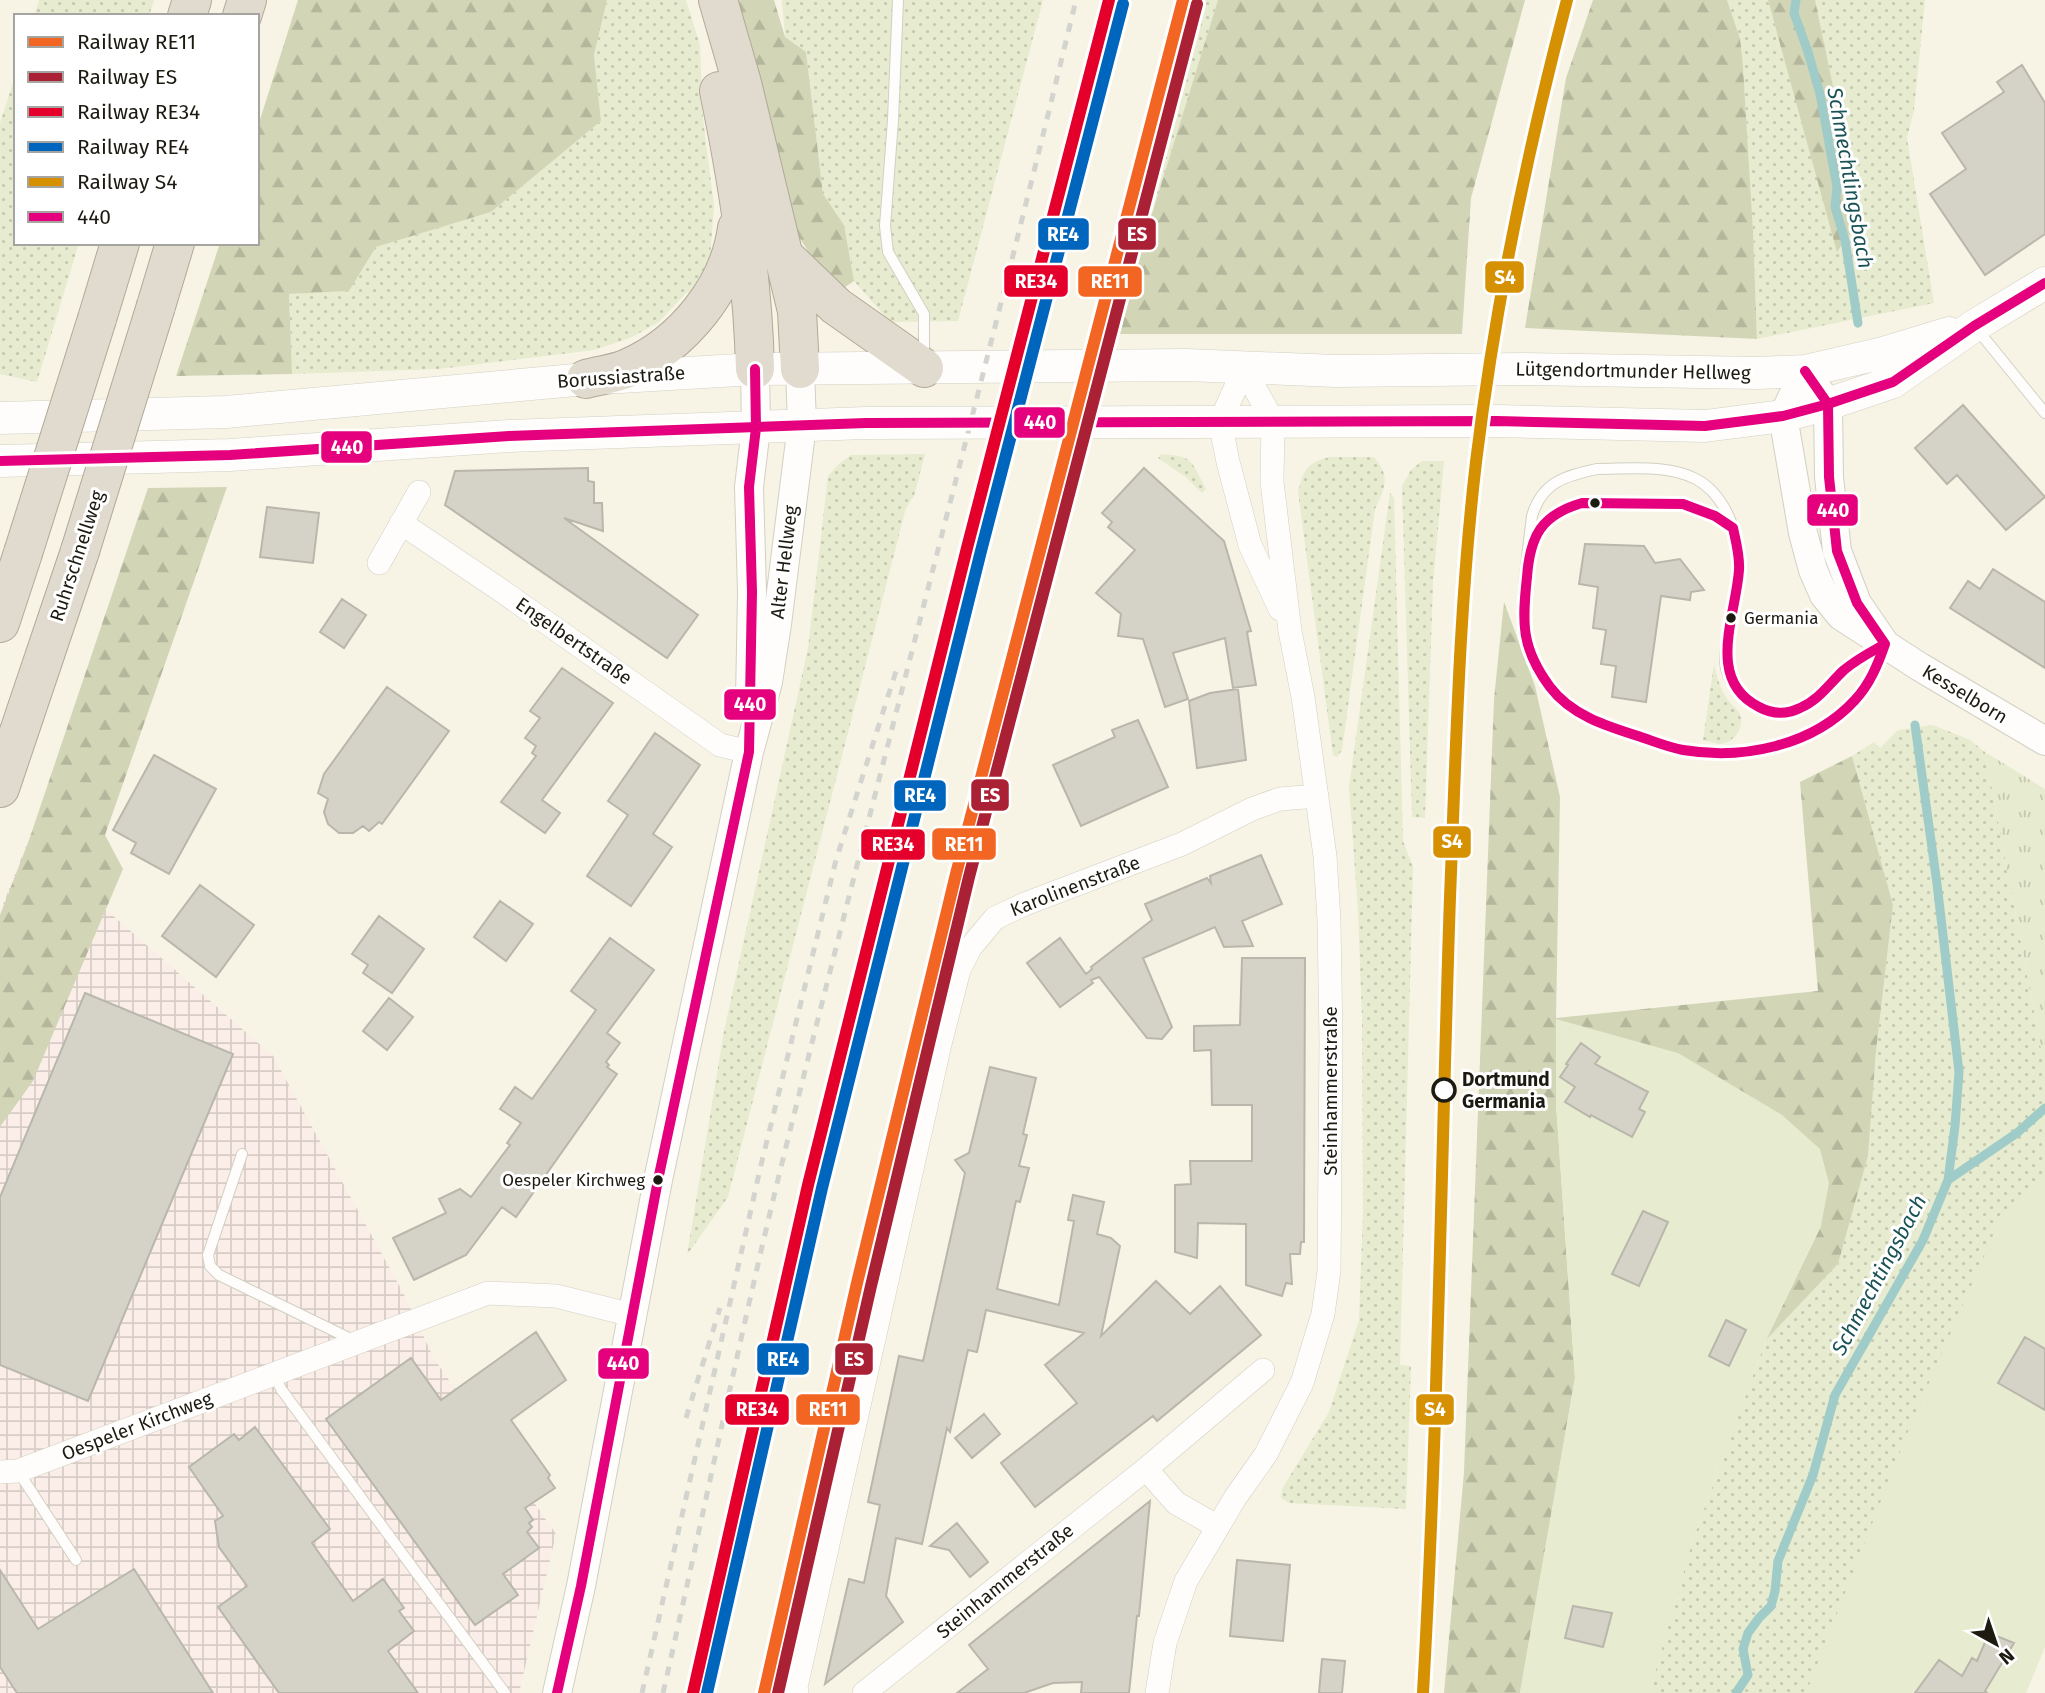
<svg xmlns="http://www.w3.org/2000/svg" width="2045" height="1693" font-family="'Fira Sans',sans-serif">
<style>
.industrial{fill:url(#industrial-grid)}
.grass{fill:url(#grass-dots)}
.forest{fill:url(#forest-firs)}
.park{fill:url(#park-tufts)}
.garden{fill:#e7ebcf}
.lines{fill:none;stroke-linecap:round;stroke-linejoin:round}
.stream{stroke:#9fcbc9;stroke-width:9}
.building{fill:#d5d3c7;stroke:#b9b7ab;stroke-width:2}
.service-casing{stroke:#d1d0c3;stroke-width:12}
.minor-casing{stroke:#d1d0c3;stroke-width:24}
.tertiary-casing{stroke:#d1d0c3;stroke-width:30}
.secondary-casing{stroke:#d1d0c3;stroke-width:33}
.motorway-casing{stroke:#b1a997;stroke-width:40}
.service{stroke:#fefdfb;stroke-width:10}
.minor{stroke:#fefdfb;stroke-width:23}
.tertiary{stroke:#fefdfb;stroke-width:28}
.secondary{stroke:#fefdfb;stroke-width:32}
.motorway{stroke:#e1dace;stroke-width:38}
.rail{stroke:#d4d4cf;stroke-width:5;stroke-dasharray:9 9;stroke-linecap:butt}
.motorway-bridge-casing{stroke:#b1a997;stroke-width:40;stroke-linecap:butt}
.motorway-bridge{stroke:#e1dace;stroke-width:38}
.bus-1-casing{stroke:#fff;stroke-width:16}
.bus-1{stroke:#e5007d;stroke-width:10}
.rail-1-casing{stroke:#fff;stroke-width:18}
.rail-2-casing{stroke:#fff;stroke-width:18}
.rail-3-casing{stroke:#fff;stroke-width:18}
.rail-4-casing{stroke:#fff;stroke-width:18}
.rail-5-casing{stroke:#fff;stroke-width:18}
.rail-1{stroke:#f26522;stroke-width:12}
.rail-2{stroke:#aa2135;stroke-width:12}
.rail-3{stroke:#e4002b;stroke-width:12}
.rail-4{stroke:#0065bd;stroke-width:12}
.rail-5{stroke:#d69103;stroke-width:12}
.bus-dot{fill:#1d1b11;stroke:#fff;stroke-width:2.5}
.stop-dot{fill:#fff;stroke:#1d1b11;stroke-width:3.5}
.labels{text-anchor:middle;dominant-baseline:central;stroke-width:6;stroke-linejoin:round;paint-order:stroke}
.bus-label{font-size:17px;fill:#1d1b11;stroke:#fff;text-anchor:start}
.street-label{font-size:19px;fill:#1d1b11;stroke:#fff}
.stop-label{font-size:19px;font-weight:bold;fill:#1d1b11;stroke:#fff;text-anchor:start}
.water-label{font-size:21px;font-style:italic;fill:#1a5256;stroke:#fff}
.line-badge{stroke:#fff;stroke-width:2.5}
.badge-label{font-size:19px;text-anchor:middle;font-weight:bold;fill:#fff}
</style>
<defs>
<pattern id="industrial-grid" width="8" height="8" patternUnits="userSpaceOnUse" patternTransform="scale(1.75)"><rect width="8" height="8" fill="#fbeee8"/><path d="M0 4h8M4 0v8" fill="none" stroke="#d7ccc6"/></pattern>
<pattern id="grass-dots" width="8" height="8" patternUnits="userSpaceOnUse" patternTransform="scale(1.75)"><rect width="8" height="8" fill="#e7ebcf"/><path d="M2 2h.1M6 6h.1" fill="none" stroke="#c6c9b1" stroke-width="1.8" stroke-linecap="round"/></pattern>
<pattern id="forest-firs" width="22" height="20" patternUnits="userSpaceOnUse" patternTransform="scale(1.75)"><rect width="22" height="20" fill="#d2d6b6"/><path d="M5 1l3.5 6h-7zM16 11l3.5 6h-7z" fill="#b4b79b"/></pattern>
<pattern id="park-tufts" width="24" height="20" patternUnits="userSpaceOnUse" patternTransform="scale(1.75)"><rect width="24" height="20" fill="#e7ebcf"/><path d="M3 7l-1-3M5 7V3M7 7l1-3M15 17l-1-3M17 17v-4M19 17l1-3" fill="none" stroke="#c6c9b1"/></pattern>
</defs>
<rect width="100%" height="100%" fill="#f7f4e5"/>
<!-- industrial -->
<path class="industrial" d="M28 841 273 1056 406 1298 433 1357 556 1534 519 1693H0V912Z"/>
<!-- grass -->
<path class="grass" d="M39 0H154L149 16H34Z
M607 0H686L700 45 703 118 714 206 710 260 694 296 687 292 659 322 630 338 594 350 439 369 292 374 289 294 349 291 376 247 491 212 601 121 594 55Z
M782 0H1043L958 321 890 322 854 281 844 225 823 194 806 52 785 37Z
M1196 0H1218L1130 286H1121Z
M1727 0H1768L1838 251 1861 218 1815 0H1925L1914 110 1907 138 1934 303 1757 339 1753 230 1743 67Z
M16 73V243H79L37 382 0 374V123Z
M925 454 914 496 906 508 728 1197 687 1255 724 1031 808 648 828 476 838 465 851 455Z
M1161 454C1194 456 1191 461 1206 489L1202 493 1187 478 1158 458Z
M1330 457H1374C1391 477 1385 487 1375 509L1342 750 1337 757 1333 755 1298 492C1304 470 1306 463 1330 457Z
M1422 461H1444L1433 584 1425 818 1412 817 1402 486 1411 470Z
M1390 493 1394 498 1403 841 1413 867 1400 1365 1411 1366 1406 1509 1289 1503 1281 1498 1282 1489 1329 1412 1359 1320 1363 1212 1362 1019 1358 911 1349 787Z
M1714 664C1717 677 1720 689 1728 700 1731 704 1736 708 1739 712 1746 726 1734 744 1719 744 1714 743 1708 741 1703 740Z
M1933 725 1970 740 1985 752 2041 1048 2045 1045V1179L1998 1224 1806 1693H1649L1692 1542 1766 1340 1838 1264 1868 1156 1876 1051 1893 905 1852 756 1874 742 1880 748 1898 730Z"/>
<!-- forest -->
<path class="forest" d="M298 0H607L594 55 601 121 491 212 376 247 349 291 289 294 292 374 176 376 220 243H257V129Z
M731 0H774L785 37 806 52 823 194 844 225 854 281 835 294 794 229Z
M1218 0H1525L1471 198 1462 334H1115Z
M1593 0H1727L1740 39 1743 67 1753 230 1757 339 1525 328 1566 78Z
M1768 0H1815L1861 219 1837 252Z
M227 487 105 835 123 869 33 1081 0 1127V915L29 840 148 488Z
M1504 602 1535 686 1560 797 1556 1018 1818 991 1800 782 1852 756 1893 905 1876 1051 1868 1156 1838 1264 1766 1340 1821 1226 1556 1103 1575 1378 1520 1693H1444L1464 1472 1494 699Z"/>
<!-- park -->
<path class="park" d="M1985 752 2045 789V1045L2041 1048Z"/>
<!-- garden -->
<path class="garden" d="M1556 1019 1678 1053 1782 1115 1820 1149 1829 1183 1821 1226 1766 1340 1692 1542 1649 1693H1520L1575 1378 1556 1103Z
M2045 1179V1647L2026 1693H1806L1909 1429 1998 1224Z"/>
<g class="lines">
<!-- stream -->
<path class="stream" d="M1796 0 1794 13 1808 52 1820 94 1837 187 1835 207 1845 240 1858 323
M1948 1180 2017 1133 2045 1108
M1736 1693 1748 1675 1743 1649 1748 1633 1759 1618 1771 1606 1775 1591 1778 1561 1813 1475 1835 1395 1923 1240 1948 1180 1955 1126 1959 1072 1937 884 1915 725"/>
</g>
<!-- building -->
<path class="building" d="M2022 65 2045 103V234L1985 275 1930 194 1966 169 1942 133 2004 92 1997 82Z
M1963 405 2045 497 2006 530 1957 475 1947 484 1915 448Z
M588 468V481L594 482V503H602L603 531 564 518 698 615 667 658 445 505 455 471Z
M1144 468 1224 541 1251 631 1247 632 1256 685 1233 688 1225 638 1173 653 1188 699 1165 707 1143 639 1118 636 1121 614 1096 593 1135 550 1108 527 1112 522 1102 513Z
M267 507 319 513 313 563 260 557Z
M1585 544 1644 546 1655 563 1680 559 1704 590 1691 592 1690 600 1661 596 1646 702 1612 697 1616 666 1601 664 1606 630 1593 628 1598 587 1579 584Z
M1993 569 2045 602V668L1950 608 1968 581 1980 589Z
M342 599 366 615 344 648 320 632Z
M562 668 613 703 542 800 560 813 545 833 501 802 536 756 532 753 536 746 525 738 540 718 530 711Z
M387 687 449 731 382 824 379 822 369 831 363 826 353 833H339L328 824 324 812 328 799 318 793 324 774Z
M1238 689 1246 760 1197 768 1189 701 1210 693Z
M1138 720 1168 787 1081 826 1053 765 1115 737 1112 730Z
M655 733 700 765 653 834 672 847 631 906 587 876 628 815 608 801Z
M154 755 216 789 169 874 131 853 136 843 113 830Z
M1261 855 1282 904 1242 921 1253 946 1224 947 1215 927 1143 958 1172 1027 1162 1039 1147 1038 1099 977 1091 980 1093 983 1060 1007 1027 963 1060 938 1086 974 1092 969 1091 967 1152 920 1145 904 1207 878 1211 883 1210 876Z
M200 885 254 925 216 977 162 936Z
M500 901 533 924 506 961 474 937Z
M379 916 424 949 392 993 363 973 368 965 352 954Z
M610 938 654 970 607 1033 620 1043 606 1062 609 1065 607 1067 617 1074 516 1217 502 1207 466 1255 414 1280 393 1238 446 1213 439 1199 460 1189 471 1197 510 1145 507 1143 521 1123 500 1109 515 1087 532 1099 596 1010 571 991Z
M1242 958H1305L1304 1242H1301L1300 1254H1290L1292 1284 1286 1283 1282 1296 1246 1285V1224L1198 1223 1197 1258 1175 1252V1185L1191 1184 1190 1161H1252V1105H1212L1211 1050 1194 1051V1026L1240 1025Z
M85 993 233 1054 88 1401 0 1365V1197Z
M389 998 413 1017 387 1050 363 1031Z
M1581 1043 1600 1057 1595 1064 1648 1092 1639 1109 1645 1112 1632 1137 1591 1115 1590 1117 1565 1102 1575 1087 1560 1077 1568 1065 1566 1064Z
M990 1067 1036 1078 1023 1134 1027 1135 1019 1166 1029 1168 1020 1202 1016 1201 997 1289 1059 1305 1074 1221 1068 1220 1073 1195 1104 1202 1097 1234 1111 1238 1120 1246 1101 1336 1156 1281 1190 1314 1220 1286 1261 1335 1157 1421 1153 1416 1035 1507 1001 1463 1077 1403 1045 1365 1084 1333 986 1310 977 1352 968 1350 950 1432 947 1428 922 1544 896 1538 886 1596 903 1622 825 1684 849 1579 864 1583 880 1505 868 1502 899 1356 923 1361 965 1173 955 1160 969 1153Z
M1643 1211 1668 1222 1639 1286 1612 1274Z
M1726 1320 1746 1330 1729 1366 1709 1356Z
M536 1332 566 1380 511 1420 550 1475 548 1478 555 1488 525 1508 533 1520 529 1523 532 1527 527 1532 539 1548 503 1574 518 1595 475 1625 326 1419 411 1358 441 1400Z
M2025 1337 2045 1349V1410L1998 1383Z
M984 1414 1000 1434 972 1458 955 1438Z
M255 1427 330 1529 312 1543 353 1601 383 1579 404 1608 399 1611 414 1631 388 1651 418 1693H279L218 1607 247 1586 219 1547 215 1521 223 1516 189 1467 234 1434 239 1440Z
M1150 1501 1139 1616H1137L1129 1693H1081L1082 1682 1053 1683 1024 1693H957L988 1669 969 1645Z
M957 1523 988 1562 970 1577 949 1550 930 1546Z
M1237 1560 1290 1565 1283 1641 1230 1636Z
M134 1569 213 1693H17L0 1667V1570L38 1629Z
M1573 1606 1612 1613 1603 1647 1565 1638Z
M1989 1633 2014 1643 1985 1691 1987 1693H1915L1939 1660 1962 1676 1972 1658 1977 1661Z
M1322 1659 1345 1661 1342 1693H1319Z"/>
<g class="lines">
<defs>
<path id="service" d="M898 0 893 120 885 226 888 252 924 314V358
M1976 328 2045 413
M1597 469C1629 469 1667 464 1696 479 1727 496 1741 538 1739 571 1737 599 1727 627 1725 655 1723 694 1766 724 1802 708 1824 698 1835 676 1853 663 1863 655 1875 650 1885 644 1881 655 1877 668 1871 679 1838 739 1746 763 1682 750 1667 747 1652 740 1637 736 1592 721 1553 704 1534 658 1530 648 1524 634 1523 623 1522 588 1528 551 1532 516 1542 482 1565 476 1597 469Z
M1532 542C1544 521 1559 509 1582 503L1683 504 1715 516 1733 528
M242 1154 208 1255 210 1266 219 1275 355 1341
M274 1374 281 1389 505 1693
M18 1471 76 1560"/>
<path id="minor" d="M1244 369 1220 422 1228 462 1250 545 1280 609
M401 523 499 589 720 745 749 752
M379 563 419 492
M1146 1469 1176 1503 1218 1527
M0 1472 18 1471 488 1293 556 1296 632 1315
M797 1693 796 1687 940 1044 959 970 970 948 995 918 1025 904 1182 844 1252 809 1280 799 1317 796
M864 1693 1146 1469 1263 1370
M1157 1693 1165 1643 1186 1581 1235 1498 1266 1454 1302 1383 1323 1314 1329 1271 1331 1041 1329 920 1325 856 1303 697 1290 631 1272 482 1273 421 1244 369"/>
<path id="tertiary" d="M1885 644 1857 603 1837 551 1829 477 1828 404 1805 371 1783 416 1803 533 1813 570 1824 595 1841 616 1920 667 2045 741
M750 700 752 592 749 487 756 428 755 369
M557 1693 581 1586 658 1180 749 752 768 682 777 624 802 425 800 369"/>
<path id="secondary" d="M0 418 226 412 586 379 755 369 1186 365 1336 371 1524 369 1758 373 1805 371 1883 353 1949 333
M0 461 230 455 509 436 866 423 1497 421 1705 426 1783 416 1828 404 1893 382 1974 326 2045 283"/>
<path id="motorway" d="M718 0 742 83 797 311 800 369
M187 16 192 0
M242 16 247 0
M719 91C738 182 753 276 755 369
M783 255 836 306 924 368
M156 306 175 243
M97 319 120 243
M586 379C600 375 615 374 628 368 683 344 729 288 737 228
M0 623 23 553
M0 788 80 551"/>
</defs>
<!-- service casing -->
<use href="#service" class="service-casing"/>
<!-- minor casing -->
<use href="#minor" class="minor-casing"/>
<!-- tertiary casing -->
<use href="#tertiary" class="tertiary-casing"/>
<!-- secondary casing -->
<use href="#secondary" class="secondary-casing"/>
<!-- motorway casing -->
<use href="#motorway" class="motorway-casing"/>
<!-- service -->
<use href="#service" class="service"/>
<!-- minor -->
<use href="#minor" class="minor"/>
<!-- tertiary -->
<use href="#tertiary" class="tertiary"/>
<!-- secondary -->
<use href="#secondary" class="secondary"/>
<!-- motorway -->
<use href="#motorway" class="motorway"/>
<!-- rail -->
<path class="rail" d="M686 1418 720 1308
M642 1693 761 1165 836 860 897 668
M663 1693C703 1517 739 1339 782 1163 878 775 982 389 1076 0"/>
<defs>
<path id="motorway-bridge" d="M80 551 156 306
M23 553 97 319"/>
</defs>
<!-- motorway-bridge casing -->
<use href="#motorway-bridge" class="motorway-bridge-casing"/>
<!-- motorway-bridge -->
<use href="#motorway-bridge" class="motorway-bridge"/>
<defs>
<path id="bus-1" d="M1805 371 1828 404 1829 477 1837 551 1857 603 1885 644
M0 461 230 455 509 436 866 423 1497 421 1705 426 1783 416 1828 404 1893 382 1974 326 2045 283
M1582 503 1683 504 1715 516 1733 528C1736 542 1740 556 1739 570 1736 616 1705 680 1759 707 1772 714 1786 715 1800 708 1819 700 1829 684 1844 670 1857 659 1871 652 1885 644 1878 664 1870 684 1855 700 1813 746 1743 760 1683 750 1667 747 1653 741 1638 736 1606 726 1571 715 1550 687 1521 648 1522 623 1527 577 1530 536 1541 515 1582 503Z
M557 1693 581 1586 658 1180 749 752 752 592 749 487 756 428 755 369"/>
</defs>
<!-- bus-1 casing -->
<use href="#bus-1" class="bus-1-casing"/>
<!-- bus-1 -->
<use href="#bus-1" class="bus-1"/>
<defs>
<path id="rail-1" d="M764 1693 857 1283 956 874 1183 0"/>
<path id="rail-2" d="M778 1693 871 1286 969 877 1197 4"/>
<path id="rail-3" d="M693 1693 808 1185 967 548 1109 0"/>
<path id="rail-4" d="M707 1693 822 1188 981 551 1123 4"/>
<path id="rail-5" d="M1423 1693C1438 1428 1441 1163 1450 897 1456 752 1459 606 1476 462 1495 305 1527 152 1567 0"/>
</defs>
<!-- rail-1 casing -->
<use href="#rail-1" class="rail-1-casing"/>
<!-- rail-2 casing -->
<use href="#rail-2" class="rail-2-casing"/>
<!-- rail-3 casing -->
<use href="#rail-3" class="rail-3-casing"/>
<!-- rail-4 casing -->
<use href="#rail-4" class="rail-4-casing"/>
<!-- rail-5 casing -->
<use href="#rail-5" class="rail-5-casing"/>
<!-- rail-1 -->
<use href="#rail-1" class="rail-1"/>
<!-- rail-2 -->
<use href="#rail-2" class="rail-2"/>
<!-- rail-3 -->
<use href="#rail-3" class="rail-3"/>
<!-- rail-4 -->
<use href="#rail-4" class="rail-4"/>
<!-- rail-5 -->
<use href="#rail-5" class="rail-5"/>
</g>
<!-- markers -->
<g class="bus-dot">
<circle cx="1595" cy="503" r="6"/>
<circle cx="1731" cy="618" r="6"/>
<circle cx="658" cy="1180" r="6"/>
</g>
<circle class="stop-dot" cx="1444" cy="1090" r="11"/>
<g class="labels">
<!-- bus labels -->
<g class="bus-label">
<text x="1744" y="618">Germania</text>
<text x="645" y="1180" text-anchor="end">Oespeler Kirchweg</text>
</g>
<!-- street labels -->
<g class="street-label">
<text transform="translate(1633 371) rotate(1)">Lütgendortmunder Hellweg</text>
<text transform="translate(621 377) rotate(-4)">Borussiastraße</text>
<text transform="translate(77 556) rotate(-72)">Ruhrschnellweg</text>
<text transform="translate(784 562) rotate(-83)">Alter Hellweg</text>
<text transform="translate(574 641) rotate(35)">Engelbertstraße</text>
<text transform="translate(1965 694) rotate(31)">Kesselborn</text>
<text transform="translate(1075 886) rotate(-21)">Karolinenstraße</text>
<text transform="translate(1330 1091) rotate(-90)">Steinhammerstraße</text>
<text transform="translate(137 1426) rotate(-21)">Oespeler Kirchweg</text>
<text transform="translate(1005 1581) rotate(-39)">Steinhammerstraße</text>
</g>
<!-- stop labels -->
<g class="stop-label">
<text x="1462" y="1079">Dortmund<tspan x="1462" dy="22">Germania</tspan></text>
</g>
<!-- water labels -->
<g class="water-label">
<text transform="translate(1850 178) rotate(80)">Schmechtlingsbach</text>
<text transform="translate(1879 1275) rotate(-62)">Schmechtingsbach</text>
</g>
</g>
<g class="line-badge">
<rect x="1037" y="217" width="53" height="34" rx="7" fill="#0065bd"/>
<rect x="1117" y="217" width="40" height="34" rx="7" fill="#aa2135"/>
<rect x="1484" y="260" width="41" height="34" rx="7" fill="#d69103"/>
<rect x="1003" y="264" width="66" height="34" rx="7" fill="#e4002b"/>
<rect x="1077" y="265" width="66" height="33" rx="7" fill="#f26522"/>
<rect x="1013" y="406" width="53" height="33" rx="7" fill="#e5007d"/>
<rect x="320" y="430" width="53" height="34" rx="7" fill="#e5007d"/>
<rect x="1806" y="493" width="53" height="34" rx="7" fill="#e5007d"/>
<rect x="723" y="688" width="54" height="33" rx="7" fill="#e5007d"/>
<rect x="970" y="778" width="40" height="34" rx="7" fill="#aa2135"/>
<rect x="893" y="779" width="54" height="33" rx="7" fill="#0065bd"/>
<rect x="1432" y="825" width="40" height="34" rx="7" fill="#d69103"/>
<rect x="931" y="827" width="66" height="34" rx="7" fill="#f26522"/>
<rect x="860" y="828" width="66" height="33" rx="7" fill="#e4002b"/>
<rect x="834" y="1342" width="40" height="34" rx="7" fill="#aa2135"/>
<rect x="756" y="1342" width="54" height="34" rx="7" fill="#0065bd"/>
<rect x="597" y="1347" width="53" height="33" rx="7" fill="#e5007d"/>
<rect x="1415" y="1393" width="40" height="33" rx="7" fill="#d69103"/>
<rect x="795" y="1393" width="66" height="33" rx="7" fill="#f26522"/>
<rect x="724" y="1393" width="66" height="33" rx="7" fill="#e4002b"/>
</g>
<g class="badge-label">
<text x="1063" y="241">RE4</text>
<text x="1137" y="241">ES</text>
<text x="1505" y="284">S4</text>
<text x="1036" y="288">RE34</text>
<text x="1110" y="288">RE11</text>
<text x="1040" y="429">440</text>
<text x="347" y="454">440</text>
<text x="1833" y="517">440</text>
<text x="750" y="711">440</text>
<text x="990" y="802">ES</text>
<text x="920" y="802">RE4</text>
<text x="1452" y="848">S4</text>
<text x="964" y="851">RE11</text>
<text x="893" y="851">RE34</text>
<text x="854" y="1366">ES</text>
<text x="783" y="1366">RE4</text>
<text x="623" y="1370">440</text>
<text x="1435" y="1416">S4</text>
<text x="828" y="1416">RE11</text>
<text x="757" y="1416">RE34</text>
</g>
<!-- legend -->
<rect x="14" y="14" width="245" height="231" fill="#ffffff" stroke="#a5a4a0" stroke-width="2"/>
<rect x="28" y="37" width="35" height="10" fill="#f26522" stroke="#a5a4a0" stroke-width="2"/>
<text x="77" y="49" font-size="21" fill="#1d1b11">Railway RE11</text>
<rect x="28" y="72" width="35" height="10" fill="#aa2135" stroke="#a5a4a0" stroke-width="2"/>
<text x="77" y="84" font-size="21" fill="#1d1b11">Railway ES</text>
<rect x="28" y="107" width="35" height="10" fill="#e4002b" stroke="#a5a4a0" stroke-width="2"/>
<text x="77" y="119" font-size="21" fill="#1d1b11">Railway RE34</text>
<rect x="28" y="142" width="35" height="10" fill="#0065bd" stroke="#a5a4a0" stroke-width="2"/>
<text x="77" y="154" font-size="21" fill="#1d1b11">Railway RE4</text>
<rect x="28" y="177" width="35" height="10" fill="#d69103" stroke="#a5a4a0" stroke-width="2"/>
<text x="77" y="189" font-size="21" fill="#1d1b11">Railway S4</text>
<rect x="28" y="212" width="35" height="10" fill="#e5007d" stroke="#a5a4a0" stroke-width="2"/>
<text x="77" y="224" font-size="21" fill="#1d1b11">440</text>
<!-- north arrow -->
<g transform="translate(1996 1644) rotate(140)" stroke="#ffffff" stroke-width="5" paint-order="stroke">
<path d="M0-5L12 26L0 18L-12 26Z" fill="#1d1b11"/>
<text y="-10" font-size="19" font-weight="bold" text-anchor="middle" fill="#1d1b11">N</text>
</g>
</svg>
